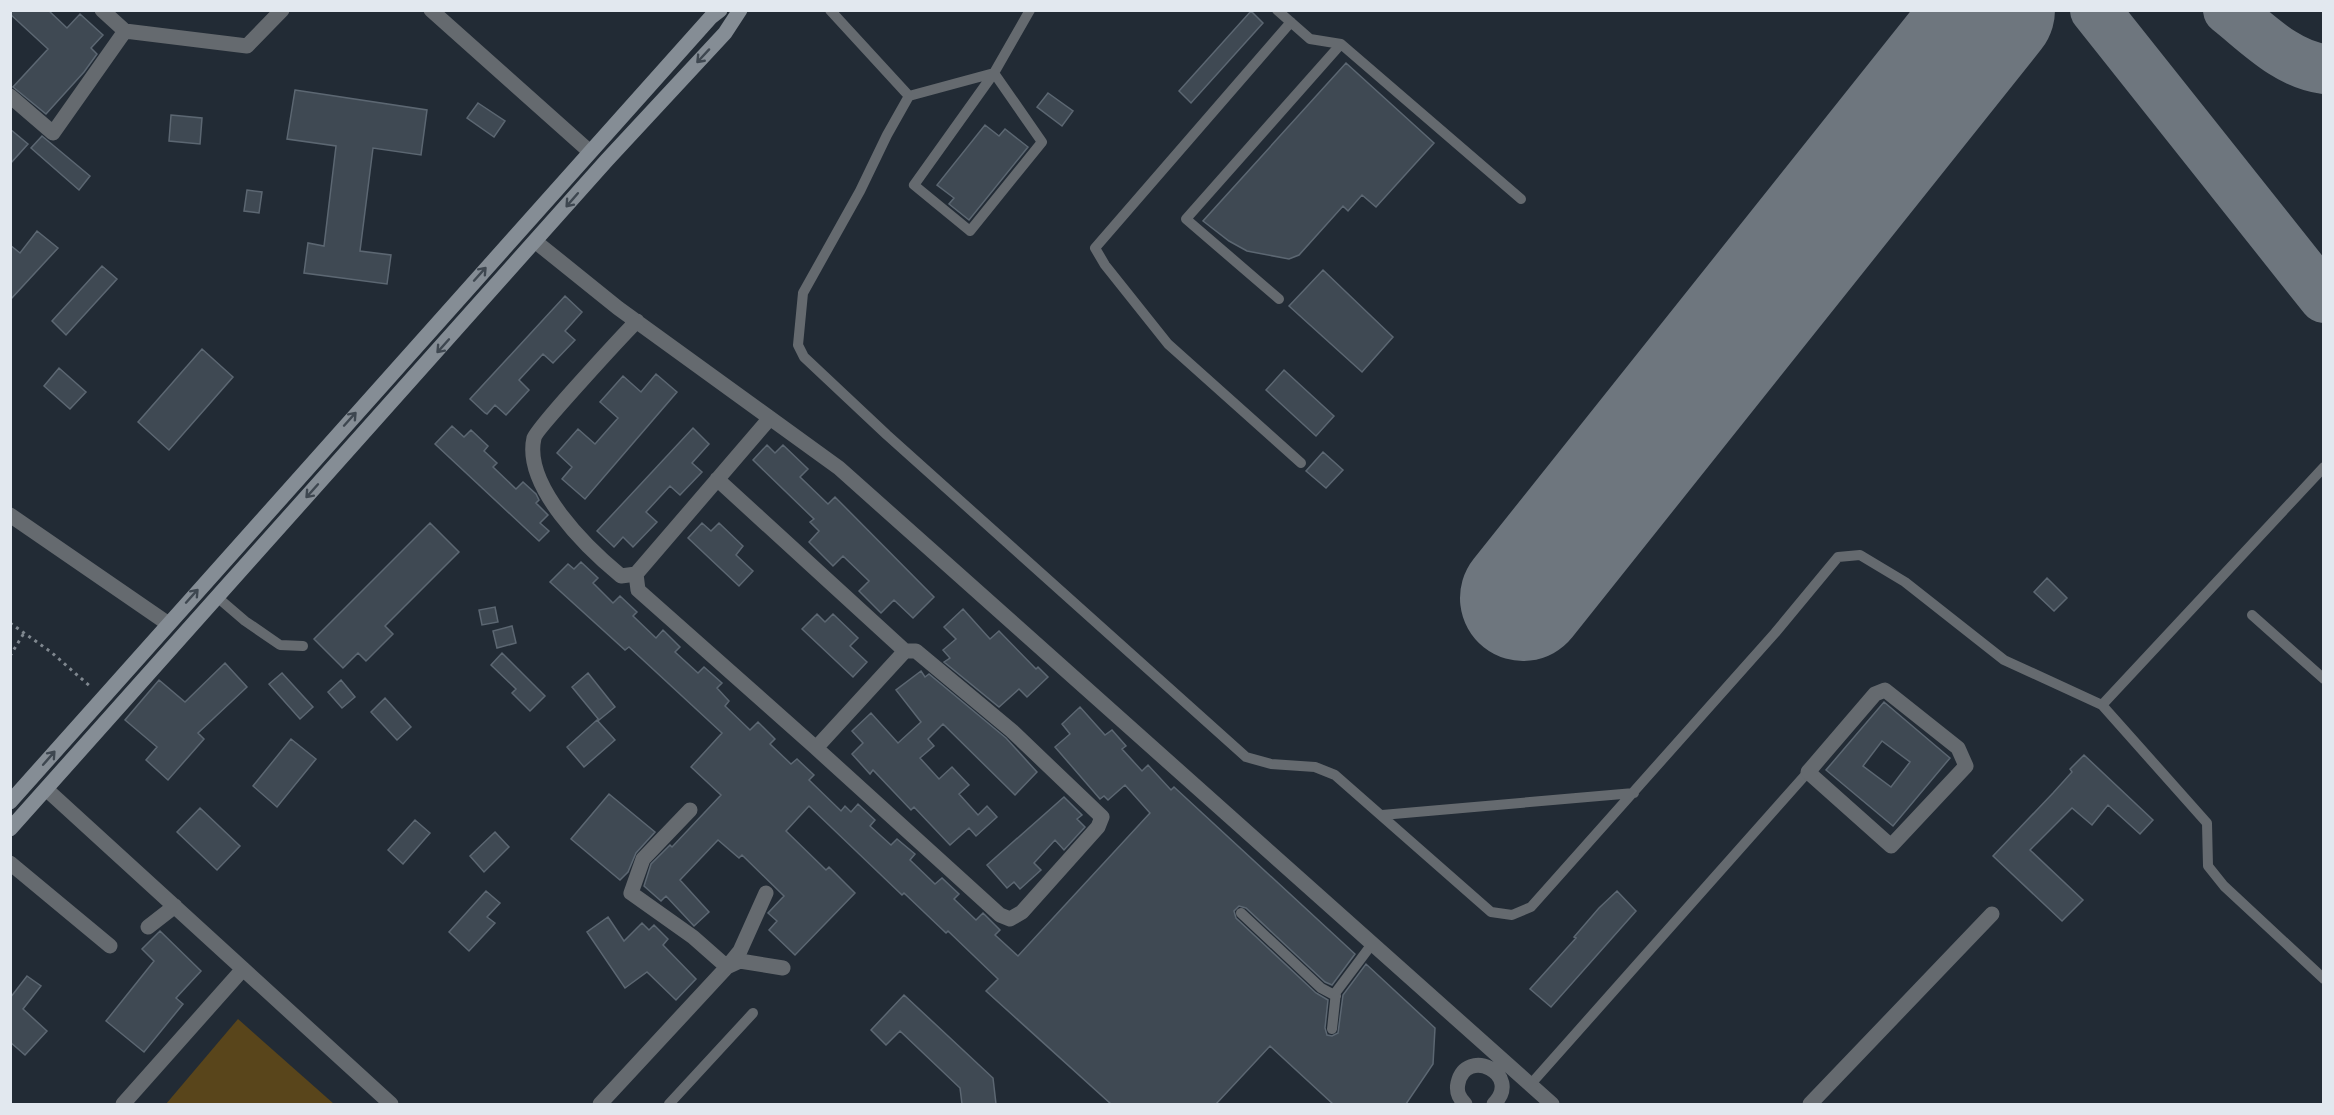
<svg xmlns="http://www.w3.org/2000/svg" width="2334" height="1115" font-family="'Playfair Display',serif">
<style>
.green{fill:#59451b}
.lines{fill:none;stroke-linecap:round;stroke-linejoin:round}
.taxiway{stroke:#6e767e;stroke-width:50}
.runway{stroke:#6e767e;stroke-width:126}
.building{fill:#3f4953;stroke:#5c6772;stroke-width:1.5;fill-rule:evenodd}
.path{stroke:#7f878f;stroke-width:3;stroke-dasharray:3 4.5;stroke-linecap:butt}
.lane{stroke:#656a6f;stroke-width:10}
.street{stroke:#656a6f;stroke-width:15}
.secondary{stroke:#858d95;stroke-width:15}
.oneway{stroke:#3e4750}
</style>
<rect width="100%" height="100%" fill="#222b35"/>
<!-- green -->
<path class="green" d="M238 1019 334 1104H166Z"/>
<g class="lines">
<!-- taxiway -->
<path class="taxiway" d="M2095 10 2324 298
M2228 10C2257 33 2286 64 2324 69"/>
<!-- runway -->
<path class="runway" d="M1523 598 1992 10"/>
</g>
<!-- building -->
<path class="building" d="M10 10H48L67 28 80 14 103 35 91 48 97 54 84 72 46 114 13 87 48 49 10 14Z
M1251 11 1263 23 1191 103 1179 91Z
M1346 63 1434 143 1376 207 1362 195 1348 211 1343 206 1299 255 1289 259 1247 251 1229 241 1203 221Z
M295 90 427 110 421 155 373 148 360 251 391 255 387 284 304 273 308 243 324 246 336 146 287 139Z
M1048 93 1073 111 1062 126 1037 107Z
M478 103 505 121 494 137 467 118Z
M171 115 202 118 200 144 169 141Z
M985 125 999 136 1005 129 1028 147 969 220 949 204 954 198 937 185Z
M10 129 28 144 10 164Z
M42 136 90 176 79 190 31 148Z
M247 190 262 192 259 213 244 211Z
M37 231 58 248 10 300V245L20 253Z
M102 266 117 279 66 335 52 321Z
M1323 270 1393 337 1362 372 1289 306Z
M565 296 582 312 565 331 575 340 553 363 543 354 519 380 529 390 506 415 495 405 487 414 485 413 470 399Z
M202 349 233 377 169 450 138 422Z
M59 368 86 392 70 409 44 386Z
M1284 370 1334 416 1316 436 1266 390Z
M656 374 677 392 585 499 562 479 572 467 557 453 578 429 595 444 618 418 600 402 623 376 641 392Z
M452 426 464 437 471 430 488 446 484 451 497 463 493 467 516 489 523 482 536 494 539 500 536 503 548 515 540 523 549 531 539 541 435 444Z
M693 428 709 444 692 463 702 472 680 495 670 486 646 512 657 522 633 547 623 537 614 547 597 531Z
M767 445 775 453 783 445 808 469 800 477 828 504 835 497 934 597 913 618 894 600 881 613 859 591 869 581 843 556 833 566 809 542 819 531 810 522 814 519 753 460Z
M1323 452 1343 470 1326 488 1306 471Z
M430 523 459 552 385 626 393 634 366 661 358 653 343 668 314 639Z
M702 523 711 531 719 523 743 546 736 555 753 571 739 586 688 538Z
M581 562 598 578 593 583 613 603 620 596 637 612 633 616 656 638 663 630 680 647 675 652 698 673 704 667 722 683 717 688 729 701 725 706 750 730 758 722 775 739 770 744 791 764 797 759 814 775 809 780 841 811 845 806 851 812 858 804 875 820 870 826 891 845 897 839 915 854 910 860 935 884 942 878 959 894 954 899 976 920 983 913 1000 930 995 935 1018 956 1150 813 1125 785 1108 800 1104 796 1100 799 1055 747 1070 734 1062 724 1080 707 1105 735 1112 730 1126 746 1122 749 1142 771 1148 765 1171 790 1174 787 1355 954 1332 985 1325 982 1246 908 1239 906 1234 911 1236 918 1316 993 1328 1000 1325 1028 1327 1035 1332 1036 1338 1033 1343 995 1366 964 1435 1028 1433 1064 1406 1104H1333L1270 1046 1216 1104H1111L986 991 998 979 948 931 946 933 904 893 902 895 809 806 786 831 826 870 829 867 855 893 795 955 769 930 777 921 768 913 784 896 742 855 739 858 718 840 680 880 709 912 694 926 666 896 661 901 644 886 651 864 670 845 672 847 721 795 691 767 722 733 629 647 625 650 550 582 568 564 574 569Z
M2047 578 2067 598 2054 611 2034 592Z
M495 607 498 622 482 625 479 610Z
M963 609 990 639 999 631 1036 669 1038 667 1048 677 1027 697 1019 689 999 707 944 662 950 658 943 650 956 639 944 627Z
M817 614 825 622 833 614 858 638 850 646 867 662 853 677 802 629Z
M512 626 516 643 497 648 493 631Z
M502 653 545 696 530 711 512 693 516 689 491 665Z
M225 663 247 687 198 733 204 739 168 780 146 760 157 747 125 720 159 680 185 702Z
M921 671 925 677 929 674 1006 738 1037 772 1015 795 943 724 928 739 934 746 920 758 939 779 952 767 969 785 959 794 978 815 987 806 997 817 976 836 969 828 950 845 914 807 911 810 873 770 870 774 852 754 863 743 852 731 871 713 898 743 921 722 896 690Z
M282 673 313 707 300 719 269 684Z
M588 673 615 707 599 720 572 687Z
M341 680 355 697 342 708 328 692Z
M385 698 411 727 397 740 371 712Z
M1884 702 1950 758 1893 826 1826 770ZM1882 741 1910 762 1891 787 1863 766Z
M597 720 615 740 584 767 567 747Z
M291 739 316 759 277 807 253 786Z
M2084 755 2153 820 2140 834 2108 805 2092 825 2072 808 2030 850 2083 900 2062 921 1993 856 2053 793 2072 772 2070 769Z
M609 794 655 832 636 853 628 872 620 880 571 839Z
M1064 797 1082 815 1077 819 1085 827 1064 850 1055 840 1034 863 1041 870 1020 889 1014 882 1007 888 987 865Z
M200 808 240 846 217 870 177 832Z
M415 820 430 833 403 864 388 850Z
M495 832 509 847 484 872 470 856Z
M486 891 500 903 487 917 495 923 469 951 449 932Z
M1617 891 1636 911 1551 1007 1530 989 1576 938 1574 937 1599 908Z
M608 917 624 941 642 923 649 930 654 925 668 939 663 945 696 979 676 1000 647 972 625 988 587 932Z
M160 931 201 971 176 998 183 1004 144 1052 106 1021 154 961 142 949Z
M27 976 41 986 23 1009 47 1031 25 1055 10 1042V998Z
M904 995 993 1078 996 1104H962L960 1088 900 1031 886 1045 871 1030Z"/>
<g class="lines">
<!-- path -->
<path class="path" d="M10 623 51 652 92 688
M10 656 24 633"/>
<!-- lane -->
<path class="lane" d="M830 10 909 96 994 73 1042 142 970 231 914 185 994 73 1030 10
M1277 10 1310 39 1341 44 1521 199
M1291 22 1095 248 1105 265 1168 344 1301 463
M909 96 887 135 860 191 803 293 798 345 804 357 887 435 1246 757 1271 764 1315 767 1335 775 1491 912 1512 915 1531 907 1775 633 1838 557 1860 555 1905 582 2004 660 2102 705 2207 823 2208 866 2224 886 2324 979
M1279 299 1186 219 1341 44
M217 597 245 621 280 645 303 646
M2252 615 2324 679
M2102 705 2324 467
M1382 815 1634 793
M1241 913 1321 988 1336 996
M1332 1029 1336 992 1372 944
M1530 1085 1808 772
M669 1104 753 1013"/>
<!-- street -->
<path class="street" d="M102 10 125 31
M431 10 589 151
M10 96 53 133 125 31 247 46 282 10
M536 242 618 308 839 468 1552 1104
M637 321C624 334 536 429 534 438 523 486 587 548 621 576L636 574 770 418
M10 515 167 623
M636 574 638 590 816 748 905 651 717 479
M1885 690 1958 748 1966 766 1891 846 1808 772 1875 694Z
M816 748 1000 915 1010 919 1022 912 1098 827 1102 817 1012 731 916 651H905
M46 789 391 1104
M10 863 110 946
M148 927 175 906
M727 967 740 951 766 893
M727 967 740 961 783 968
M123 1104 243 969
M600 1104 727 967 693 937 631 893 643 859 690 810
M1465 1104C1459 1098 1456 1092 1458 1083 1466 1046 1523 1074 1494 1104
M1810 1104 1992 914"/>
<!-- secondary -->
<path class="secondary" d="M10 802 711 17 720 10
M10 829 607 160 725 33 740 10"/>
</g>
<!-- one-way arrows -->
<defs><path id="oneway-shaft" d="M-6 0H5M1.5-3L5.5 0L1.5 3" fill="none" stroke-width="1.6" stroke-linecap="round" stroke-linejoin="round" transform="scale(1.5)"/></defs>
<g class="oneway">
<use href="#oneway-shaft" transform="translate(703 56) rotate(133)"/>
<use href="#oneway-shaft" transform="translate(572 200) rotate(131)"/>
<use href="#oneway-shaft" transform="translate(480 274) rotate(-48)"/>
<use href="#oneway-shaft" transform="translate(443 346) rotate(132)"/>
<use href="#oneway-shaft" transform="translate(350 419) rotate(-48)"/>
<use href="#oneway-shaft" transform="translate(312 491) rotate(132)"/>
<use href="#oneway-shaft" transform="translate(192 596) rotate(-48)"/>
<use href="#oneway-shaft" transform="translate(49 758) rotate(-49)"/>
</g>
<!-- border -->
<rect width="2334" height="1115" fill="none" stroke="#e2e8ef" stroke-width="24"/>
</svg>
